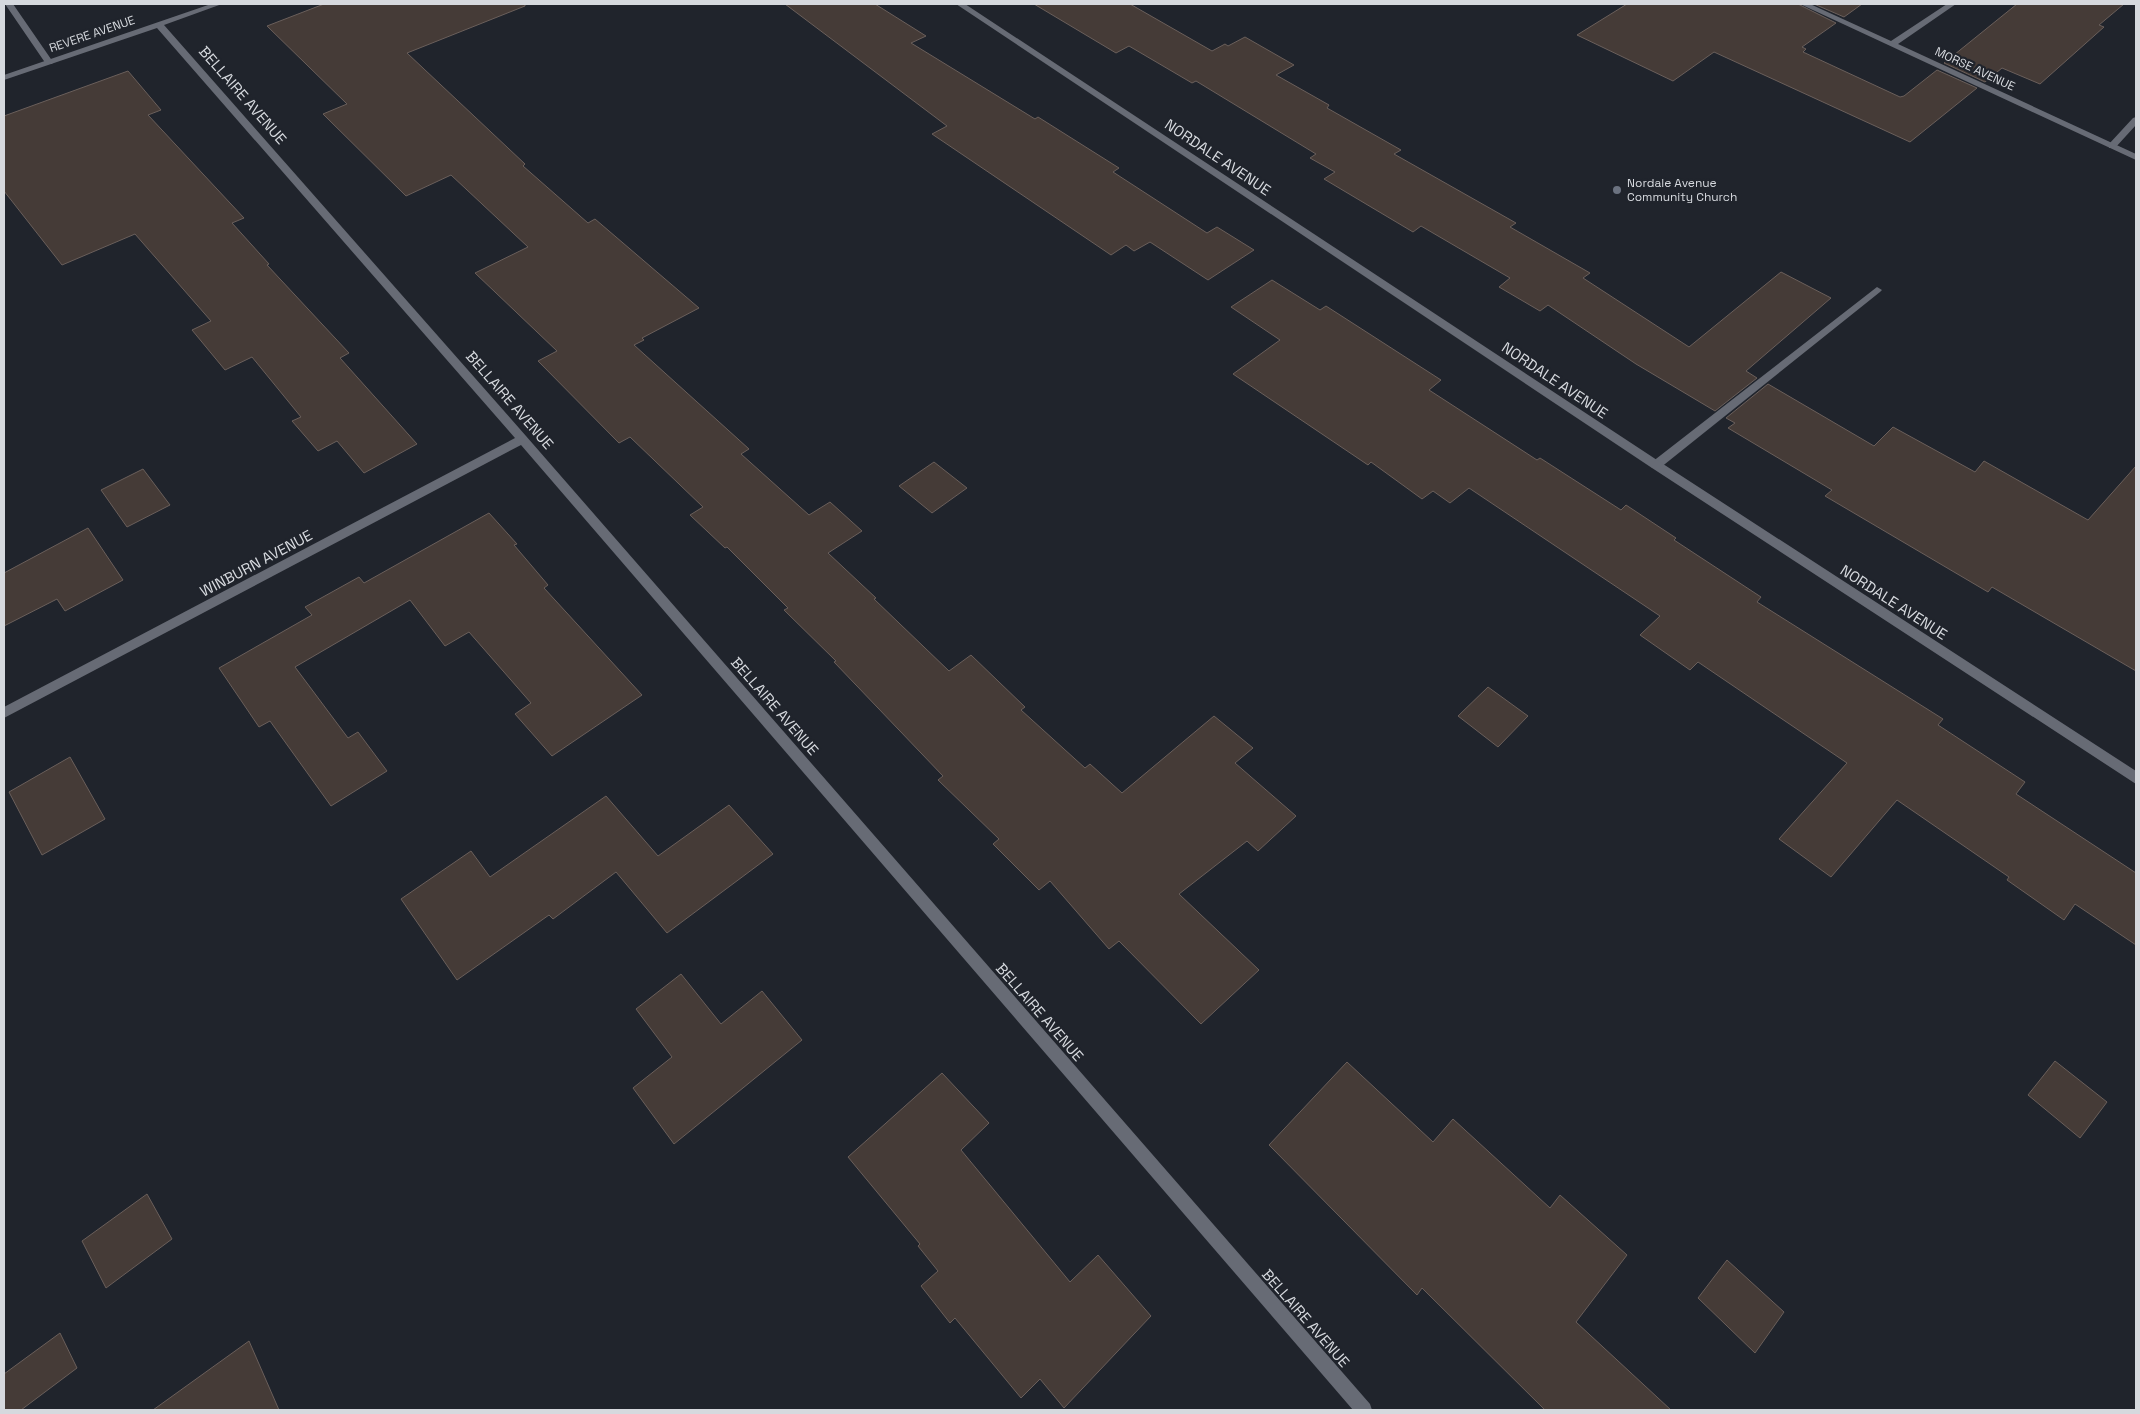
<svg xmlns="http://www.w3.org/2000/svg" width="2140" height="1414" font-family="'Space Grotesk',sans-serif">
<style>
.building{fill:#453b37;stroke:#6a5f5b}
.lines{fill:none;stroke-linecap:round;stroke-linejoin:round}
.service{fill:#676b75;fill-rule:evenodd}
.minor{fill:#676b75;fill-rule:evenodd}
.worship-dot{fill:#6b7280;stroke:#20242c;stroke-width:2}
.labels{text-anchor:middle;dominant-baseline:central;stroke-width:4.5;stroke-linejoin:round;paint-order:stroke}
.far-street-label{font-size:12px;fill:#d6d9de;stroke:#20242c}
.far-poi-label{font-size:12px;fill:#d6d9de;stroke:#20242c;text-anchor:start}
.street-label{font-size:15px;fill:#d6d9de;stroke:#20242c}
</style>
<rect width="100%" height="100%" fill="#20242c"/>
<!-- building -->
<path class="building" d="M324 4H525V6L407 53 525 164 523 166 588 223 595 219 699 308 642 338 644 340 634 345 749 449 741 454 809 515 830 502 862 531 828 553 876 598 874 599 949 671 971 655 1025 707 1021 710 1085 768 1090 764 1122 793 1214 716 1253 748 1235 763 1296 816 1258 851 1247 841 1179 894 1259 970 1201 1024 1119 941 1109 949 1050 881 1039 890 993 844 999 839 938 780 943 776 834 662 836 661 784 610 788 608 727 547 725 548 690 515 703 507 630 437 619 443 538 361 557 351 475 273 528 247 451 175 406 196 323 114 347 104 267 26Z
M785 4H875L926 36 911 43 1035 119 1038 117 1119 168 1113 172 1207 233 1217 227 1254 250 1208 280 1150 242 1134 251 1126 245 1111 255 932 134 947 126Z
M1034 4H1130L1212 51 1225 44 1228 46 1245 37 1294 65 1276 75 1329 105 1327 108 1401 150 1394 154 1516 223 1510 227 1590 273 1583 278 1689 347 1781 272 1831 298 1746 371 1757 378 1715 411 1636 364 1548 305 1540 311 1499 287 1510 278 1421 226 1413 232 1324 179 1335 172 1310 158 1316 154 1196 81 1192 83 1129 46 1116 53Z
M1627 4H1798L1836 23 1802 47 1806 49 1803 52 1900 97 1904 96 1937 70 1977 88 1910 142 1714 52 1673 81 1577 35Z
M1814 4H1862L1844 17Z
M2017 4H2124L2099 25 2104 27 2040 84 2002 68 1985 82 1944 63Z
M128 71 161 110 148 115 244 218 232 223 269 264 267 265 349 353 340 358 417 444 364 473 337 441 318 451 292 421 301 417 252 357 225 370 192 330 211 321 135 234 62 265 4 191V116Z
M1272 280 1320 310 1326 306 1441 380 1429 390 1537 460 1540 458 1621 510 1626 505 1676 538 1674 540 1761 597 1757 602 1943 719 1938 725 2025 782 2016 794 2136 873V945L2075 904 2064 920 2007 880 2009 877 1897 800 1831 877 1779 839 1847 763 1698 662 1690 670 1640 635 1660 616 1469 488 1450 503 1433 491 1422 499 1371 462 1368 465 1233 374 1280 340 1231 307Z
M1768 384 1874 446 1893 427 1975 472 1984 461 2088 520 2136 466V671L1992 587 1988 592 1825 496 1832 490 1728 428 1735 423 1726 418Z
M934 462 967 488 932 513 899 486Z
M143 469 170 505 127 527 101 490Z
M489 513 517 544 514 545 548 585 544 588 642 695 552 756 515 714 531 703 469 632 445 646 410 600 295 667 348 738 358 732 387 771 331 806 270 721 259 727 219 668 312 615 305 607 359 577 364 583Z
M88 528 123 580 65 611 57 599 4 626V573Z
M1488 687 1528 716 1498 747 1458 716Z
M70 757 105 819 42 855 9 792Z
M606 796 658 856 729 805 773 854 667 933 616 872 553 919 549 915 457 980 401 899 471 851 490 877Z
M681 974 721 1024 762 991 802 1040 674 1144 633 1088 672 1057 636 1009Z
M2055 1061 2107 1102 2080 1138 2028 1095Z
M1347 1062 1433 1142 1453 1119 1550 1208 1560 1195 1627 1255 1576 1322 1671 1410H1545L1422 1288 1417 1295 1269 1145Z
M942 1073 989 1123 961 1150 1070 1282 1098 1255 1151 1316 1064 1408 1040 1379 1021 1398 955 1318 950 1323 921 1286 938 1271 918 1246 920 1244 848 1157Z
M147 1194 172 1239 106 1288 82 1241Z
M1727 1260 1784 1312 1755 1353 1698 1298Z
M60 1333 77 1368 21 1410H4V1374Z
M249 1341 279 1410H153Z"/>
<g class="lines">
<!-- service -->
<path class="service" d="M5 4H13L53 62 52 64H46Z
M2136 117V125L2115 148H2109V144L2133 118Z
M1877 287 1882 290 1880 292 1660 468H1652L1651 465 1652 462Z"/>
<!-- minor -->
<path class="minor" d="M211 4H222L164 25 526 436 1370 1404 1372 1410H1353L521 445 4 718V707L515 438 157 28 4 80V75Z
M956 4H965L1660 462 2136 771V784L1652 468Z
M1800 4H1810L1891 41 1947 4H1956L1898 44 2136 154V160Z"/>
</g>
<!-- markers -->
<circle class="worship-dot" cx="1617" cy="190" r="5"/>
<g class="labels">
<!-- far-street labels -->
<g class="far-street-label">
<text transform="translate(92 34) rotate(-19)">REVERE AVENUE</text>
<text transform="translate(1975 69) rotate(25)">MORSE AVENUE</text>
</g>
<!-- far-poi labels -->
<g class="far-poi-label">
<text x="1627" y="183">Nordale Avenue<tspan x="1627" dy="14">Community Church</tspan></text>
</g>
<!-- street labels -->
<g class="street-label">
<text transform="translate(243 95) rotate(49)">BELLAIRE AVENUE</text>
<text transform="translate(1218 157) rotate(34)">NORDALE AVENUE</text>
<text transform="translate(1555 380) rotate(34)">NORDALE AVENUE</text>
<text transform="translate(510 400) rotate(49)">BELLAIRE AVENUE</text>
<text transform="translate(256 563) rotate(-28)">WINBURN AVENUE</text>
<text transform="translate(1894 602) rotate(33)">NORDALE AVENUE</text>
<text transform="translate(775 706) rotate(49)">BELLAIRE AVENUE</text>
<text transform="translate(1040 1012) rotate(49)">BELLAIRE AVENUE</text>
<text transform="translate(1306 1318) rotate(49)">BELLAIRE AVENUE</text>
</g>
</g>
<!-- border -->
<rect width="2140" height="1414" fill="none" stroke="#d6d9de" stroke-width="10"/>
</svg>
